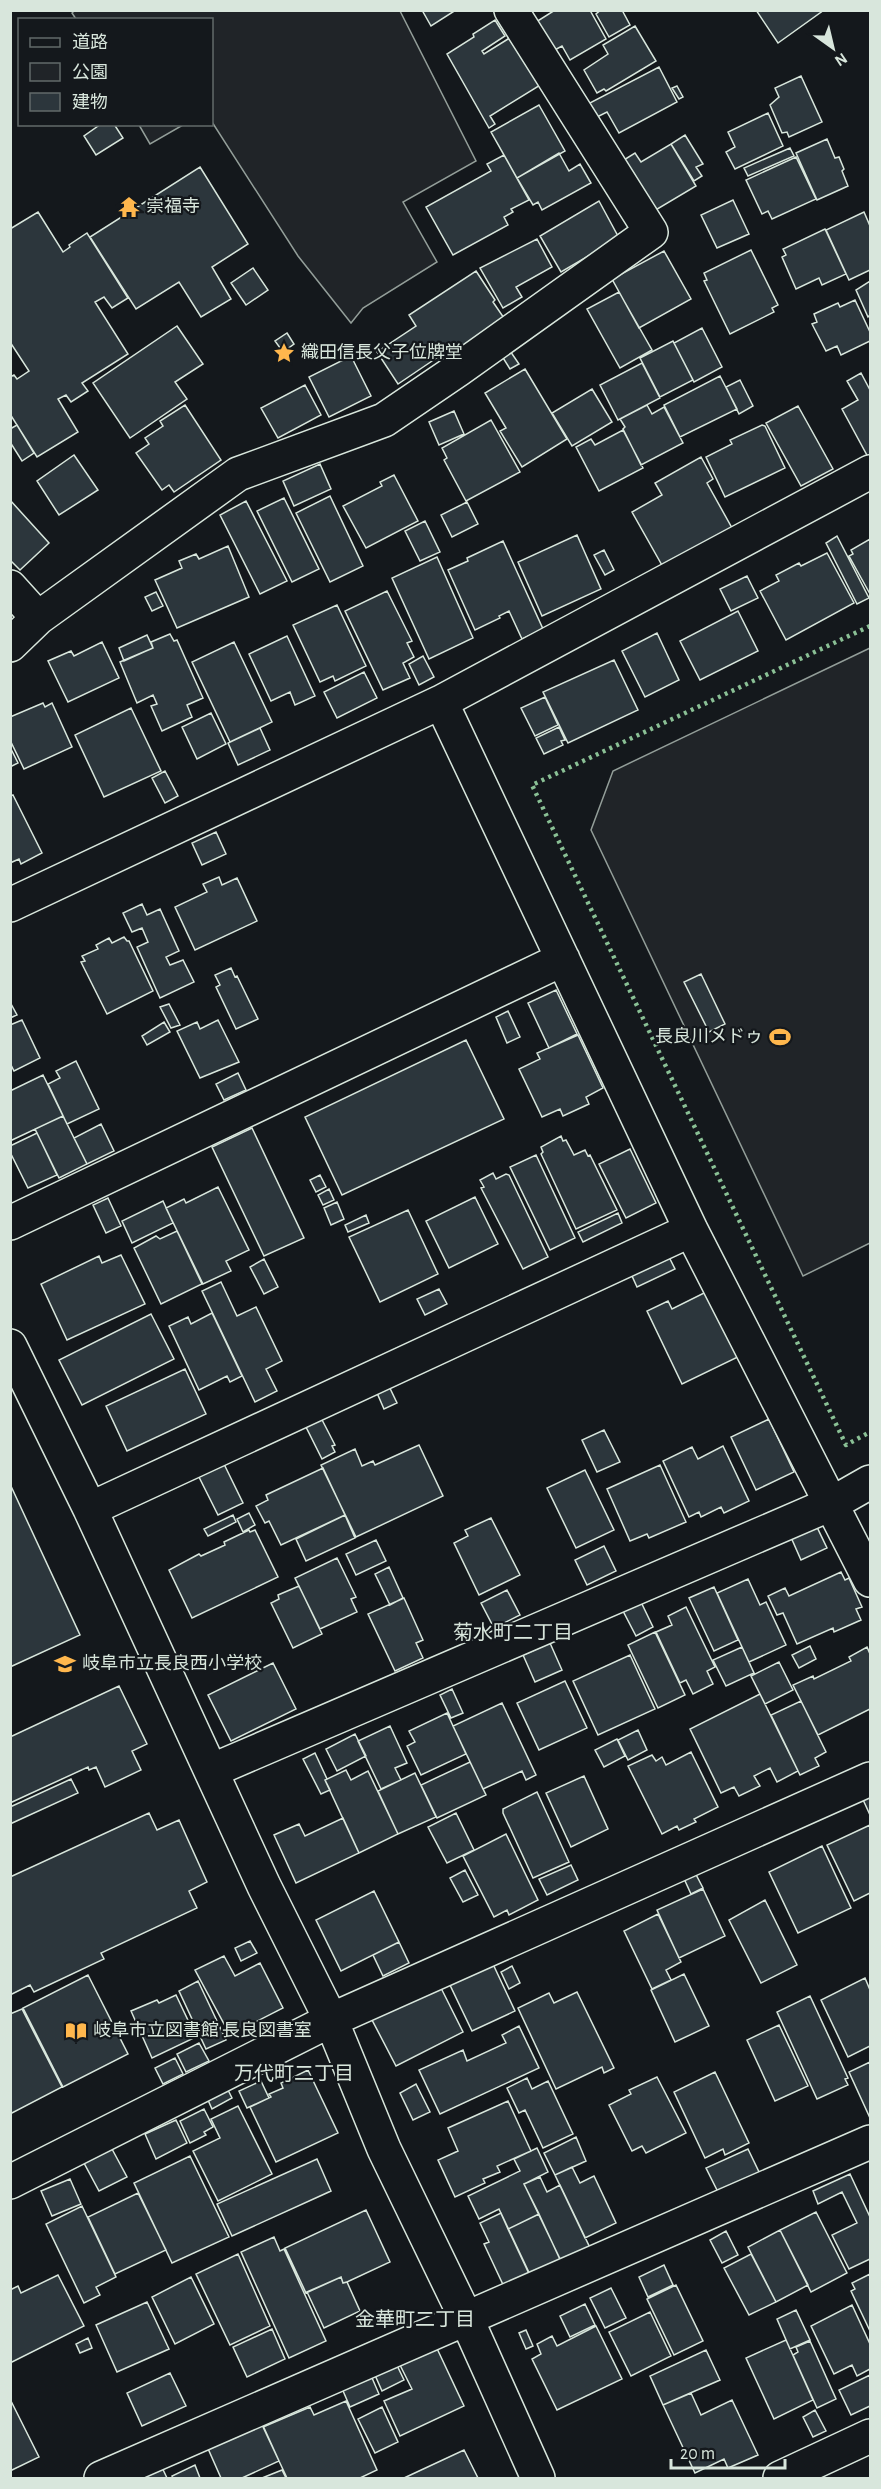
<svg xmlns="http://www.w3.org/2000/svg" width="881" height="2489" font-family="'Alegreya Sans','Noto Sans JP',sans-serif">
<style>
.green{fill:#202428;stroke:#939e99;stroke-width:1.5}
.building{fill:#2c363c;stroke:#d8e6dc;stroke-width:1.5}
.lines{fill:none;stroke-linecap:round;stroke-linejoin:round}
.minor-casing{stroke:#d8e6dc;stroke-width:36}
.major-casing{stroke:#d8e6dc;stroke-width:36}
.minor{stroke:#14181c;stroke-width:33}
.major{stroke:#14181c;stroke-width:33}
.hedge{stroke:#8ac095;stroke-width:4.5;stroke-dasharray:3 4.5;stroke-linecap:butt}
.labels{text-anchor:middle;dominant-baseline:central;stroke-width:4.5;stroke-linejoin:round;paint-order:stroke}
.poi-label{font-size:18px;fill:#d8e6dc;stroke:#14181c;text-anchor:start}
.neighbourhood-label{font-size:20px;fill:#d8e6dc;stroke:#14181c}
</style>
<rect width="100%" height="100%" fill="#14181c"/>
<!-- green -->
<path class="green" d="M75 10 400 11 476 161 403 202 437 262 363 308 351 323 298 256 212 122V20L76 19 72 13Z
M139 125H183L150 144Z
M870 648V1243L803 1276 591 830 613 771Z"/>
<!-- building -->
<path class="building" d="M422 10H456L431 26Z
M555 10H594L591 12 606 39 570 60 562 46 553 51 536 22Z
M622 10 630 25 609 37 596 14 601 10Z
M756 10H824L778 43Z
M495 20 505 36 482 51 484 54 516 34 542 84 490 116 495 124 489 128 447 54 474 37 473 34Z
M635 26 656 61 606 91 604 89 597 93 584 70 608 54 603 45Z
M659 67 677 102 619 133 607 112 591 120 584 106Z
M801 76 822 122 789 137 787 132 782 133 770 105 779 97 775 88Z
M677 86 683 97 679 99 672 88Z
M539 105 565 151 517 178 491 132Z
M768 113 783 146 735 169 726 152 735 147 728 132Z
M101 124H114L123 138 96 155 84 136Z
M685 135 703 164 696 167 702 176 694 181 671 144Z
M827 139 835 158 839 157 844 169 842 171 848 186 817 200 796 153Z
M671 144 696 186 649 214 619 163 635 153 641 162Z
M790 148 794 156 748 176 744 168Z
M559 153 569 171 580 164 591 183 542 210 538 202 533 205 517 178Z
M504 155 529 200 511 209 513 212 504 217 508 225 453 255 426 207 491 171 487 164Z
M796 157 816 199 772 219 768 211 762 214 746 180Z
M200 167 248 244 212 267 231 299 201 317 179 282 136 309 90 237Z
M733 200 749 234 717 248 701 215Z
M599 201 619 238 561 272 540 236Z
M38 212 63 252 70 247 69 245 87 233 128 298 112 308 104 297 95 302 128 354 82 383 88 391 71 402 66 395 58 399 78 432 37 457 10 414V377L14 375 17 379 29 371 10 342V229Z
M864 212 870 226V270L849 280 826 230Z
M825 229 846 274 822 285 819 278 796 289 782 257 786 255 783 249Z
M537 239 552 267 516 287 522 297 503 308 480 268Z
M751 250 778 305 772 308 774 312 730 334 704 281 707 280 704 273Z
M664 251 691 299 639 328 612 279Z
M253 268 268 290 246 305 231 283Z
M476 271 495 300 493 302 504 318 440 361 438 357 398 384 377 352 416 326 409 315Z
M870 281V315L868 317 856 290Z
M619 292 652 350 620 368 587 309Z
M855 300 870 332V341L841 355 837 346 826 351 812 324 817 322 814 314 838 303 840 307Z
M177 326 203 364 175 382 187 399 130 438 93 383Z
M702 328 722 367 694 382 674 343Z
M287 333 294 344 283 352 275 341Z
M673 341 693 380 660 397 640 358Z
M508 348 519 364 510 369 500 353Z
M351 356 371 396 329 417 309 377Z
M642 363 660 398 618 420 600 385Z
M525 369 567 439 522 467 500 431 506 428 485 393Z
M861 373 870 390V456L868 457 842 409 858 400 847 381Z
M720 376 737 409 680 437 664 405Z
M740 380 753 406 739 414 726 387Z
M305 385 321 415 278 438 261 408Z
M592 389 612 422 572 446 552 413Z
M185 405 221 460 174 492 169 485 162 490 136 453 149 444 145 438 163 426 160 421Z
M647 405 652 414 664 407 683 443 641 465 623 429 625 427 620 419Z
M798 406 833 469 801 486 766 423Z
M454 411 464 434 439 445 429 422Z
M491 420 520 472 466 501 444 460 447 458 442 448Z
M17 425 34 453 22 461 10 442V429Z
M762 425 765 426 785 468 725 497 706 457 732 444 730 440Z
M623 430 643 468 599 491 576 447 591 439 595 445Z
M74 455 98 490 59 515 37 481Z
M701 457 713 479 707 483 732 528 663 567 632 512 662 495 655 483Z
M320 464 331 489 294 506 283 481Z
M394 475 418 521 366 548 343 506 382 486 380 482Z
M330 496 363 566 330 582 296 513Z
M284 498 319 569 292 582 257 511Z
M10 500 49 543 20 570 10 560Z
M246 501 287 581 260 594 220 515Z
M467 502 478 524 452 537 441 515Z
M425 521 440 552 420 561 405 531Z
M577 535 601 589 542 616 518 562Z
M837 536 869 598 857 604 826 543Z
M870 539V594L849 556 853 554 851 550Z
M503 541 543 629 522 639 509 611 499 616 500 618 475 630 448 570 468 561 467 558Z
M228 546 249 597 177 628 155 580 182 568 179 561 196 554 199 559Z
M604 550 614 570 605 575 594 555Z
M827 553 854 603 786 640 760 591 779 581 776 575 799 563 801 566Z
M437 557 473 638 429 659 392 578Z
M747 576 758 598 731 611 720 589Z
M387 591 412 641 407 643 414 657 403 663 410 678 383 690 345 611Z
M156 592 163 606 152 611 145 597Z
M337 605 366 666 335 681 333 676 320 682 293 625Z
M738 611 758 651 700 680 680 641Z
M657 633 679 680 645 697 622 651Z
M170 634 174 641 177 640 203 698 187 705 192 717 162 731 151 706 157 704 153 695 137 703 120 662 153 648 151 642Z
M147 635 153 648 124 661 119 648Z
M287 636 315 696 295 705 290 692 271 701 249 654Z
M102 642 119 678 68 702 48 661 71 651 74 656Z
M234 642 272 722 230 742 192 662Z
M423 656 434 677 419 685 409 664Z
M614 660 638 710 568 743 543 692Z
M364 672 377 698 337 718 324 692Z
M545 697 558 725 535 736 521 708Z
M43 703 45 707 52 703 72 747 24 769 10 740V717Z
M131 708 161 771 104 797 75 735Z
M211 713 226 744 197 759 182 727Z
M559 727 565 740 561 741 563 745 544 754 536 738Z
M260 728 270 750 238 765 228 743Z
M10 747 18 763 10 767Z
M165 771 178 796 165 803 152 778Z
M13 795 42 853 21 864 19 859 10 863V796Z
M216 832 226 854 202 865 192 843Z
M219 877 222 885 237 878 257 921 195 950 175 907 207 892 203 884Z
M142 904 147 915 160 909 179 951 166 957 170 965 183 960 194 982 160 998 137 947 148 942 142 928 132 932 123 913Z
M124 937 127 941H129L153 991 107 1014 81 962 85 961 82 956 98 949 96 945 109 938 112 943Z
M231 968 235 977 237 976 258 1019 236 1029 216 987 220 985 215 975Z
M701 974 725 1024 709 1032 684 982Z
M556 990 577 1034 549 1048 528 1003Z
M10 1002 17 1015 10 1018Z
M169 1004 180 1025 171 1028 160 1007Z
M508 1011 520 1037 507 1043 496 1017Z
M22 1020 40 1058 14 1071 10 1063V1025Z
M218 1020 239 1062 200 1078 177 1031 197 1022 200 1029Z
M164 1022 170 1032 147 1045 142 1036Z
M578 1035 603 1088 586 1097 589 1104 563 1116 560 1109 542 1117 519 1069 540 1059 537 1053Z
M466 1040 504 1119 342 1195 305 1117Z
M76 1061 99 1109 67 1124 48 1084 60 1078 56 1071Z
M238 1073 246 1090 224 1100 216 1084Z
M43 1075 63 1116 10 1141V1091Z
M63 1116 87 1164 59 1178 35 1129Z
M101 1124 114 1151 87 1164 74 1138Z
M252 1128 304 1238 264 1256 212 1147Z
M37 1133 57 1175 28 1188 10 1152V1146Z
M561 1136 563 1141 566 1140 574 1155 585 1150 588 1156 590 1155 617 1210 576 1229 541 1154 543 1152 541 1147Z
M630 1149 656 1203 626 1218 599 1164Z
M536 1155 575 1238 550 1250 510 1167Z
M493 1173 496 1179 506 1174 509 1175 548 1257 523 1269 481 1188 484 1187 480 1180Z
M320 1175 326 1187 316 1192 310 1180Z
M218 1187 249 1250 226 1261 231 1271 203 1284 166 1208 184 1199 186 1203Z
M329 1189 334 1200 323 1205 318 1195Z
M475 1197 498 1244 449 1268 426 1221Z
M108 1198 121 1226 106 1233 93 1205Z
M163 1201 173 1223 132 1243 122 1221Z
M337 1202 344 1219 331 1225 324 1208Z
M408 1210 438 1274 380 1302 349 1237Z
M618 1213 622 1223 583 1242 578 1232Z
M366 1215 369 1223 348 1232 345 1225Z
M177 1231 202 1284 161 1304 134 1248 156 1236 160 1239Z
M664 1247 675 1269 637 1287 627 1265Z
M121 1255 145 1304 67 1340 41 1284 99 1256 102 1263Z
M264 1259 278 1287 264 1294 250 1267Z
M221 1282 237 1316 256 1307 282 1361 266 1369 277 1391 255 1402 202 1291Z
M439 1289 447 1304 425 1315 417 1299Z
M710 1290 742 1355 682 1384 647 1311 668 1301 672 1309Z
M212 1313 242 1376 230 1382 227 1376 199 1390 169 1326 188 1317 191 1324Z
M151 1314 174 1359 82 1405 59 1360Z
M185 1369 206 1414 127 1451 106 1406Z
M386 1380 397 1403 384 1409 374 1386Z
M318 1412 335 1445 332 1446 335 1452 322 1459 302 1419Z
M769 1419 794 1472 756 1490 731 1437Z
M604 1430 620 1462 597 1472 582 1440Z
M419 1445 443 1496 356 1537 321 1465 355 1449 362 1466 373 1461 375 1465Z
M723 1446 749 1501 724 1513 721 1507 701 1517 699 1512 689 1517 663 1461 692 1447 698 1459Z
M223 1462 243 1503 218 1515 198 1475Z
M660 1465 686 1522 649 1538 647 1534 630 1541 607 1489Z
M323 1468 345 1515 281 1545 269 1521 265 1523 256 1506 268 1500 266 1495Z
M585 1470 614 1530 576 1548 547 1488Z
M10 1484 80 1635 10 1667Z
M249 1513 255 1525 243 1532 237 1519Z
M233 1515 236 1522 208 1536 204 1529Z
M345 1515 355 1538 306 1561 296 1539Z
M491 1518 520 1575 479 1595 454 1543 468 1536 465 1530Z
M815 1523 827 1548 801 1560 790 1535Z
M249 1530 250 1532 255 1530 278 1577 192 1618 169 1570 199 1554 201 1556 225 1545 224 1542Z
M376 1540 386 1561 356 1575 346 1554Z
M604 1546 616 1571 587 1585 575 1560Z
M337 1558 356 1597 351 1599 357 1612 320 1629 295 1578Z
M389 1567 403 1598 390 1605 375 1574Z
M841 1572 845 1580 849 1578 862 1607 856 1609 861 1620 834 1632 833 1628 797 1644 783 1613 777 1615 768 1596 785 1588 789 1596Z
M748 1579 760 1605 766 1602 786 1645 749 1662 717 1593Z
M299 1586 322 1634 293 1648 271 1603 279 1599 278 1595Z
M714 1587 738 1640 714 1651 689 1598Z
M507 1590 520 1615 494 1628 481 1603Z
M404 1598 423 1640 416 1643 423 1658 395 1671 368 1614Z
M640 1600 653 1627 636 1636 622 1609Z
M686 1607 715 1667 707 1671 713 1684 693 1694 686 1680 680 1683 656 1632 672 1625 668 1616Z
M655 1632 685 1695 658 1708 628 1645Z
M550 1643 562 1670 535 1682 523 1655Z
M810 1646 816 1659 799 1668 792 1655Z
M742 1647 754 1673 726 1686 713 1660Z
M867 1647 870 1654V1709L818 1735 793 1685 813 1676 814 1679 851 1661 849 1657Z
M630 1655 655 1709 598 1735 573 1681Z
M779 1662 793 1690 765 1704 751 1676Z
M273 1663 296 1709 231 1741 208 1695Z
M565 1681 587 1728 539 1750 517 1703Z
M119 1686 147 1744 132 1751 141 1770 105 1787 96 1767 89 1770 88 1767 10 1803V1737Z
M452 1689 463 1713 451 1718 440 1695Z
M760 1694 798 1771 777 1782 770 1768 754 1776 760 1786 739 1796 734 1787 721 1793 690 1729Z
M801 1701 826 1752 815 1758 819 1766 800 1775 771 1715Z
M502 1703 536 1775 526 1780 522 1771 483 1789 453 1726Z
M447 1713 466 1754 421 1775 407 1746 415 1742 409 1731Z
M390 1726 407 1763 395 1768 401 1780 381 1789 358 1741Z
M638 1730 647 1750 628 1760 618 1740Z
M355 1734 366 1756 337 1771 326 1749Z
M617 1739 625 1756 604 1767 595 1750Z
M691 1752 718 1807 694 1819 696 1822 679 1830 677 1826 662 1834 628 1766 652 1755 656 1761 662 1757 666 1765Z
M315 1753 327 1779 325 1780 330 1790 321 1794 303 1759Z
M470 1762 486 1795 437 1818 421 1785Z
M346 1770 351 1780 368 1771 398 1834 359 1853 325 1780Z
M415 1773 436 1817 398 1834 378 1791Z
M584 1776 608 1829 571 1847 546 1793Z
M71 1779 78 1793 10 1824V1807Z
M870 1787V1815L860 1793Z
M537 1792 569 1862 533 1878 503 1813V1809Z
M149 1813 157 1830 179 1820 207 1882 189 1891 197 1908 101 1953 104 1959 34 1992 30 1985 10 1995V1877Z
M456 1813 474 1850 447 1863 428 1827Z
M343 1818 359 1853 296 1883 274 1835 299 1824 305 1836Z
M870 1825V1893L854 1901 827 1845Z
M506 1834 538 1900 509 1915 507 1910 494 1917 463 1856Z
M822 1846 851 1908 798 1933 769 1872Z
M571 1865 578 1880 547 1895 539 1879Z
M692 1867 703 1888 691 1894 681 1872Z
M465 1870 478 1895 463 1902 450 1878Z
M703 1889 725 1936 679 1958 657 1910Z
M374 1891 399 1942 341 1971 316 1920Z
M765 1900 797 1965 761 1983 729 1920Z
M658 1914 681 1962 666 1970 671 1980 652 1989 624 1931Z
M250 1941 257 1953 241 1961 235 1948Z
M399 1942 409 1963 383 1976 373 1955Z
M224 1956 235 1976 260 1963 283 2008 230 2035 195 1970Z
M492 1962 515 2011 472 2031 449 1983Z
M512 1966 520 1983 509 1989 501 1972Z
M684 1974 709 2026 675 2042 651 1990Z
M88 1975 128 2054 63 2087 23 2008Z
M865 1978 870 1990V2046L848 2057 821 2000Z
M198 1981 226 2040 206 2049 179 1991Z
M439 1984 463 2032 396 2066 371 2018Z
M577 1992 614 2068 604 2073 602 2067 556 2089 518 2008 549 1993 554 2003Z
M176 1995 196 2037 152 2058 131 2011 157 2000 159 2003Z
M810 1996 848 2078 845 2079 848 2085 817 2099 777 2012Z
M22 2009 62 2087 10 2114V2014Z
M779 2025 808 2086 775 2101 747 2040Z
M519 2026 539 2068 440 2114 419 2070 463 2050 467 2061 506 2043 502 2035Z
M199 2043 209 2061 186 2072 177 2054Z
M175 2058 183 2074 163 2084 155 2068Z
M870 2062V2118L849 2072Z
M308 2070 338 2133 276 2162 250 2107 271 2097 269 2094 283 2088 281 2083Z
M715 2072 749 2143 725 2155 723 2149 705 2158 674 2092Z
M657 2077 686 2133 646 2153 642 2146 632 2151 609 2105 631 2094 629 2090Z
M527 2078 532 2089 548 2081 573 2134 543 2148 525 2110 519 2113 507 2088Z
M261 2081 269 2098 247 2108 239 2091Z
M416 2084 430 2112 413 2120 400 2093Z
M228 2090 232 2098 212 2109 208 2100Z
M508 2101 531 2151 497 2166 500 2172 483 2179 485 2183 455 2197 438 2160 458 2151 448 2128Z
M238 2106 272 2174 218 2201 193 2151 220 2138 211 2119Z
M204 2109 213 2127 204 2132 206 2135 190 2143 180 2121Z
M176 2120 187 2143 156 2159 145 2134Z
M576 2137 586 2161 555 2175 544 2153Z
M537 2148 548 2172 524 2184 539 2214 508 2229 499 2209 479 2219 468 2196 520 2171 514 2159Z
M112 2149 127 2177 99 2191 84 2163Z
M748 2149 760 2174 719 2194 706 2168Z
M190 2156 229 2237 172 2263 134 2183Z
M317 2159 331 2191 232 2236 217 2204Z
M572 2167 580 2183 594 2176 616 2223 585 2238 555 2175Z
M850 2174 870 2217V2259L849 2269 832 2235 857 2223 842 2192 818 2204 813 2191Z
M540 2177 547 2192 560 2185 592 2252 563 2265 524 2184Z
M70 2179 81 2204 52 2216 41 2191Z
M138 2193 166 2250 115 2274 88 2217Z
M82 2206 116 2277 96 2287 100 2295 84 2303 46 2224Z
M366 2210 390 2262 347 2282 343 2283 341 2277 306 2293 285 2248Z
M816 2212 847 2273 811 2292 780 2230Z
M501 2213 532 2279 506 2291 484 2244 489 2242 480 2223Z
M539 2214 563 2266 532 2280 508 2229Z
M780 2230 808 2285 776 2302 748 2247Z
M726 2231 738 2255 722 2263 710 2240Z
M274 2237 280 2251 284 2249 326 2341 289 2358 241 2252Z
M238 2254 270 2326 230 2345 196 2274Z
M751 2254 776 2302 749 2315 724 2268Z
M664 2265 673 2285 648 2297 639 2277Z
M870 2274V2331L851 2291 855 2289 852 2283Z
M58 2275 84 2326 10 2363V2290L18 2286 21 2293Z
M191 2277 214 2324 175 2344 152 2297Z
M341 2277 343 2283 347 2282 360 2311 324 2328 307 2292Z
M676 2285 703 2341 674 2355 647 2299Z
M611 2288 626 2318 605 2328 590 2298Z
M147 2302 169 2349 117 2372 96 2325Z
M585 2304 595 2325 570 2337 560 2316Z
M852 2305 870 2344V2369L857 2376 852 2365 834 2374 811 2326Z
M796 2310 810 2340 790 2349 777 2319Z
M650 2312 671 2356 631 2376 609 2332Z
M596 2326 622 2379 557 2410 532 2359 541 2354 537 2344 552 2336 557 2346Z
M272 2329 285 2359 247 2377 233 2347Z
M526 2330 533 2346 526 2349 519 2333Z
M88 2338 92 2348 80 2353 76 2344Z
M433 2340 464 2406 400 2436 384 2401 412 2389 396 2357Z
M786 2340 813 2400 774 2419 746 2358Z
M810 2341 836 2399 817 2408 793 2355 798 2352 796 2347Z
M706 2350 720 2380 663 2405 650 2376Z
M392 2355 404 2380 382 2391 371 2366Z
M366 2364 379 2394 350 2407 337 2377Z
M170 2373 186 2406 142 2426 127 2393Z
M870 2375V2406L851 2415 839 2390Z
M691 2393 701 2415 732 2400 758 2455 728 2468 724 2459 695 2473 663 2405Z
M10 2399 39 2457 10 2471Z
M346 2401 377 2470 360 2478H287L263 2427 310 2407 314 2415Z
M382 2407 398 2442 375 2453 358 2419Z
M815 2410 826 2431 813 2437 803 2417Z
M260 2419 279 2461 242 2478H221L206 2444Z
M464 2450 478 2478H404Z
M158 2459 167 2478H145L140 2467Z
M195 2465 200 2478H173L172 2476Z
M282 2470 286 2478H262Z"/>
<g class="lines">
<defs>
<path id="minor" d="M10 587 38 618
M10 645 38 618 238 474 384 420 459 369 651 232 511 10
M441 702 691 1230 870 1580
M10 905 441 702 870 472
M10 1223 563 959
M10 1346 90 1509 264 1886 331 2020 384 2149 467 2320 538 2478
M90 1509 691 1230
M211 1771 833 1503 870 1482
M10 2182 331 2020 870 1779
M101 2478 870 2142"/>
<path id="major" d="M780 2478 870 2436"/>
</defs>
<!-- minor casing -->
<use href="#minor" class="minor-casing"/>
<!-- major casing -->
<use href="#major" class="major-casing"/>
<!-- minor -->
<use href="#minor" class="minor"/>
<!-- major -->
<use href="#major" class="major"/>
<!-- hedge -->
<path class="hedge" d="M870 626 532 785 846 1445 870 1432"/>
</g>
<!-- icons -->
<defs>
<symbol id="temple-bare" viewBox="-9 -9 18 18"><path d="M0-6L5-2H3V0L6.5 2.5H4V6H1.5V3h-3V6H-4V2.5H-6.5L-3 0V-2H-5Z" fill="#ffb74d" stroke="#14181c" stroke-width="2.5" paint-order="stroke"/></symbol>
<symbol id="sight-bare" viewBox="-9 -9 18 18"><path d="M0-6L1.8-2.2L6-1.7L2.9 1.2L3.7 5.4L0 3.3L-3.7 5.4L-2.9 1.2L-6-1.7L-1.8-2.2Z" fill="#ffb74d" stroke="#14181c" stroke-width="2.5" paint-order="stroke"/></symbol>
<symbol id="stadium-bare" viewBox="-9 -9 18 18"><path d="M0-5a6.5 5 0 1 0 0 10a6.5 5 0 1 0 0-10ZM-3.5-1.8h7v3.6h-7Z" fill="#ffb74d" stroke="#14181c" stroke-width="2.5" paint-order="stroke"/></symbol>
<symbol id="school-bare" viewBox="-9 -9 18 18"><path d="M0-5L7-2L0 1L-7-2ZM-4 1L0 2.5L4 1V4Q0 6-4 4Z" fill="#ffb74d" stroke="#14181c" stroke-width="2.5" paint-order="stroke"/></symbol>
<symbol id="library-bare" viewBox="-9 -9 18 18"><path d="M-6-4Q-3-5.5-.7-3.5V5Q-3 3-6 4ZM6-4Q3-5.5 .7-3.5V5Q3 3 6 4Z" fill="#ffb74d" stroke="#14181c" stroke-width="2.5" paint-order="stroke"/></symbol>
</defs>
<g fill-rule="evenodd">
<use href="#temple-bare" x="114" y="192" width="30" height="30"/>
<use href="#sight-bare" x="269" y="338" width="30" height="30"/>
<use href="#stadium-bare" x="765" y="1022" width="30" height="30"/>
<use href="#school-bare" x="50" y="1649" width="30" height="30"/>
<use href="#library-bare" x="61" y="2016" width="30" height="30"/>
</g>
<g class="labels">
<!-- poi labels -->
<g class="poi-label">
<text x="146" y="207">崇福寺</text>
<text x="301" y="353">織田信長父子位牌堂</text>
<text x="763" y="1037" text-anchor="end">長良川メドゥ</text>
<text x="82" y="1664">岐阜市立長良西小学校</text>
<text x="93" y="2031">岐阜市立図書館 長良図書室</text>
</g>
<!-- neighbourhood labels -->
<g class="neighbourhood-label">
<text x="513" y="1633">菊水町二丁目</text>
<text x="294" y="2074">万代町二丁目</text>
<text x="415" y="2320">金華町二丁目</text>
</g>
</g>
<!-- border -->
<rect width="881" height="2489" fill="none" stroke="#d8e6dc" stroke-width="24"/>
<!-- legend -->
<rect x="18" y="18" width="195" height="108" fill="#14181c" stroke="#626a69" stroke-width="1.5"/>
<rect x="30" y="38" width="30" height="9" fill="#14181c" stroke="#626a69" stroke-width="1.5"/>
<text x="72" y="48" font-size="18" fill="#d8e6dc">道路</text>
<rect x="30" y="63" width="30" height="18" fill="#202428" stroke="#626a69" stroke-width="1.5"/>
<text x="72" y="78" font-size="18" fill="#d8e6dc">公園</text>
<rect x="30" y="93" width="30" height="18" fill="#2c363c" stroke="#626a69" stroke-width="1.5"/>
<text x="72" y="108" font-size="18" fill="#d8e6dc">建物</text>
<!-- north arrow -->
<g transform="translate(833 48) rotate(146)" stroke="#14181c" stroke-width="4.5" paint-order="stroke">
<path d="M0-4.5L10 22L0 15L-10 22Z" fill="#d8e6dc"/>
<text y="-9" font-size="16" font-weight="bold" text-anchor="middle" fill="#d8e6dc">N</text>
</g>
<!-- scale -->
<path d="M671 2459v9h114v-9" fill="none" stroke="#d8e6dc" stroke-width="3"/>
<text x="680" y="2459" font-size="18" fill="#d8e6dc" stroke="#14181c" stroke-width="4.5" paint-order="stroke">20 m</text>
</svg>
